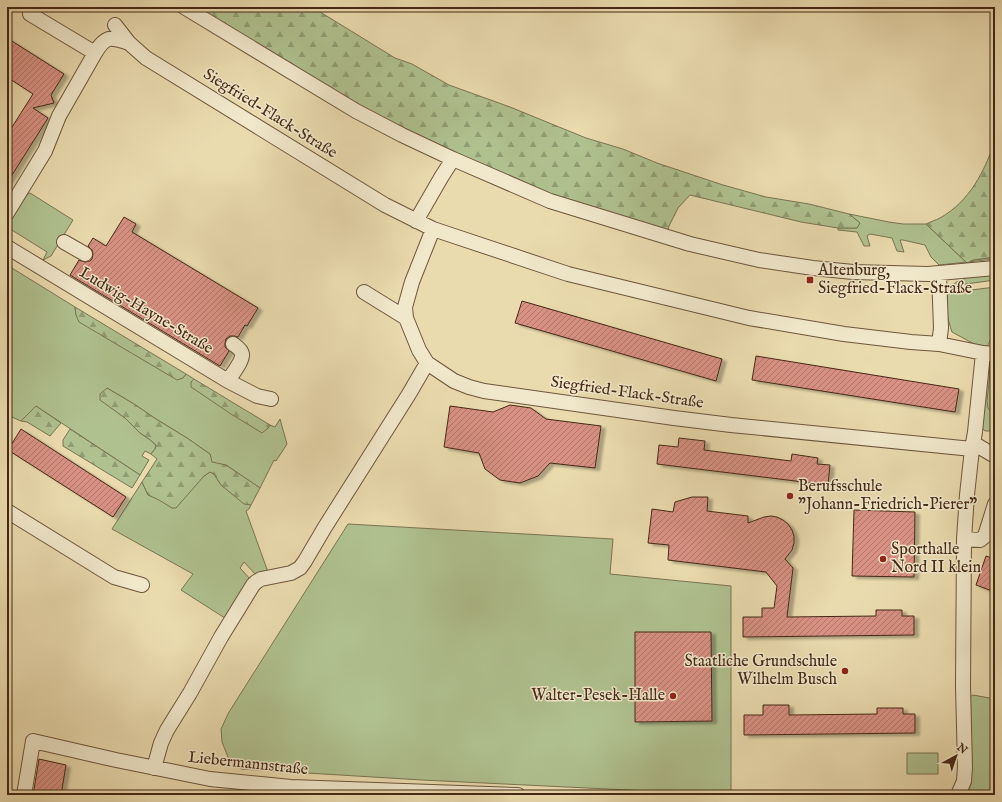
<svg xmlns="http://www.w3.org/2000/svg" width="1002" height="802" font-family="'IM FELL English',serif">
<style>
.green{fill:#b0c190;stroke:#7a7452}
.forest{fill:url(#forest-firs);stroke:#7a7452}
.building{fill:url(#building-hatch);stroke:#452815;filter:url(#shadow)}
.lines{fill:none;stroke-linecap:round;stroke-linejoin:round}
.minor-casing{stroke:#6e553c;stroke-width:16}
.minor{stroke:#f1e8cb;stroke-width:14}
.poi-dot{fill:#8f2418;stroke:#f1e8cb;stroke-width:1.5}
.labels{text-anchor:middle;dominant-baseline:central;stroke-width:3;stroke-linejoin:round;paint-order:stroke}
.street-label{font-size:16px;fill:#452815;stroke:#f1e8cb}
.poi-label{font-size:16px;fill:#452815;stroke:#f1e8cb;text-anchor:start}
</style>
<defs>
<pattern id="forest-firs" width="22" height="20" patternUnits="userSpaceOnUse"><rect width="22" height="20" fill="#b0c190"/><path d="M5 1l3.5 6h-7zM16 11l3.5 6h-7z" fill="#919d74"/></pattern>
<pattern id="building-hatch" width="6" height="6" patternUnits="userSpaceOnUse"><rect width="6" height="6" fill="#d89183"/><path d="M-1 1l2-2M0 6l6-6M5 7l2-2" fill="none" stroke="#b1766a"/></pattern>
<filter id="shadow"><feDropShadow dx="4.5" dy="2.5" stdDeviation="1" flood-color="#0004"/></filter>
</defs>
<rect width="100%" height="100%" fill="#eadbaf"/>
<filter id="stains"><feTurbulence type="fractalNoise" baseFrequency=".005" numOctaves="4"/><feColorMatrix values="0 0 0 0 .2 0 0 0 0 .09 0 0 0 0 .02 0 0 0 .5 -.17"/></filter>
<radialGradient id="worn" r=".72"><stop offset=".6" stop-color="#630" stop-opacity="0"/><stop offset="1" stop-color="#630" stop-opacity=".3"/></radialGradient>
<!-- green -->
<path class="green" d="M30 193 73 220 51 256 43 260 47 252 7 227V222L23 196Z
M849 214 889 222 903 224H926L967 263 973 260 995 257V259L939 265 931 257 925 245 903 240H900L904 252 897 251 892 238 870 234 867 236 870 246H864L857 232 838 230V228H857L860 223Z
M7 265 75 307 76 315 183 378 186 374 194 379 191 382 267 429 270 425 275 427 280 419 287 444 276 461 274 460 260 488 226 465 212 463 210 454 187 438 156 419 134 404 107 388 101 400 125 418 140 433 149 439 156 445 155 449 151 454 145 451 142 456 149 460 140 475 36 406 21 421 7 415Z
M995 273V280L951 286C963 275 980 276 995 273Z
M995 287V339H991L987 347 976 345 952 332C948 320 944 306 948 293Z
M989 364 992 412H995V431H985L981 427Z
M210 472 214 474 221 485 244 503 251 505 249 509 246 511 268 572 255 574 244 562 240 568 252 581 228 620 181 590 193 574 112 529 142 482 148 495 159 499 172 508 204 476Z
M348 524 613 539 610 574 731 586V795L422 780 241 769 233 763 228 757 222 742 221 729 229 712Z
M973 695 995 699V795H966L971 784 970 697Z
M907 753H938V774H907Z"/>
<!-- forest -->
<path class="forest" d="M184 7H312L395 58 412 64 449 85 510 107 586 138 623 149 657 163 723 185 766 197 809 204 849 214 860 223 857 228H838L801 222 690 195 678 208 669 226 666 236 451 158Z
M995 141V257L973 260 967 263 926 224C930 222 936 220 940 218 970 201 984 172 995 141Z
M75 307 186 374 183 378 177 380 79 322 76 315Z
M995 361V412L992 413 988 408 987 401 990 373 989 364Z
M194 379 270 425 267 429 262 433 231 414 191 387V382Z
M107 388 134 404 156 419 187 438 210 454 212 462 226 465 260 488 251 505 244 504 221 485 214 474 210 472 204 476 176 508H172L159 500 148 495 142 482 157 459 151 454 155 449 156 445 149 439 140 433 125 418 100 400V394Z
M36 406 61 423 50 436 27 422 21 421Z
M70 429 140 475 132 488 63 446V440Z"/>
<!-- building -->
<path class="building" d="M7 38 64 74 51 95 54 103 33 108 48 118 7 183V135L33 94 7 77Z
M124 217 136 224 132 232 258 308 247 326 245 325 238 337 234 336H230L226 339 225 343V347L229 351 220 366 70 275 79 260 85 262 90 261 92 259 93 254 92 250 88 246 93 238 106 246Z
M522 301 722 359 716 381 515 323Z
M756 356 959 389 955 412 752 380Z
M510 405 531 408 546 419 601 426 595 468 550 463 538 476 520 483 500 480 485 469 479 453 444 447 450 406 493 412Z
M21 429 126 497 113 517 8 450Z
M679 438 705 441 704 450 791 461 792 454 818 458 817 464 830 465 828 485 657 464 659 445 678 447Z
M692 497H708L707 511 748 516V523L764 517 771 516 777 517 783 520 788 524 792 530 794 536V543L792 550 785 559 793 568 787 617 876 616V610H902V616H914V635L743 637V617H762V608H774L777 586 766 572 668 560 669 545 648 543 652 509 673 512 675 502Z
M854 510 915 512 914 577 852 576Z
M986 556 995 559V592L976 585Z
M635 632H711L712 721 635 722Z
M763 705H789V715L877 714V708H903V714H915V733L744 735V715H763Z
M39 759 66 765 61 795H33Z"/>
<g class="lines">
<defs>
<path id="minor" d="M184 7 356 111 402 135 453 159 550 201 690 244 759 260 813 268 853 272 928 274 995 268
M30 14 95 53C106 35 110 37 129 43
M115 25 129 43 146 58 385 205 433 229 568 274 749 318 844 334 911 342 939 344 941 328 939 274
M7 213 45 151 59 116 95 53
M416 221 442 176 453 159
M433 229 412 282 405 307 406 318 419 350 427 363 454 381 469 387 484 391 674 418 731 425 972 449 975 432 983 353 939 344
M64 242 85 254
M7 247 228 381 257 396 271 399
M364 292 406 318
M983 353 995 354
M228 381C232 374 243 361 242 354 241 349 237 347 233 344
M973 443 995 456
M7 511 114 577 142 585
M964 539 980 540 985 536 995 504
M154 768 161 743 167 730 190 693 221 637 253 585 256 582 261 579 291 573 300 568 305 561 325 527 409 394 427 363
M24 795 33 741 116 760 210 779 291 787 518 795
M958 795 964 781 965 767 963 686 964 539 967 495 972 449"/>
</defs>
<!-- minor casing -->
<use href="#minor" class="minor-casing"/>
<!-- minor -->
<use href="#minor" class="minor"/>
</g>
<!-- markers -->
<g class="poi-dot">
<rect x="806" y="276" width="8" height="8" rx="2"/>
<circle cx="790" cy="496" r="4"/>
<circle cx="883" cy="559" r="4"/>
<circle cx="845" cy="671" r="4"/>
<circle cx="673" cy="696" r="4"/>
</g>
<g class="labels">
<!-- street labels -->
<g class="street-label">
<text transform="translate(270 114) rotate(32)">Siegfried-Flack-Straße</text>
<text transform="translate(146 311) rotate(31)">Ludwig-Hayne-Straße</text>
<text transform="translate(627 393) rotate(8)">Siegfried-Flack-Straße</text>
<text transform="translate(248 764) rotate(6)">Liebermannstraße</text>
</g>
<!-- poi labels -->
<g class="poi-label">
<text x="818" y="271">Altenburg,<tspan x="818" dy="18">Siegfried-Flack-Straße</tspan></text>
<text x="798" y="487">Berufsschule<tspan x="798" dy="18">"Johann-Friedrich-Pierer"</tspan></text>
<text x="891" y="550">Sporthalle<tspan x="891" dy="18">Nord II klein</tspan></text>
<text x="837" y="662" text-anchor="end">Staatliche Grundschule<tspan x="837" dy="18">Wilhelm Busch</tspan></text>
<text x="665" y="696" text-anchor="end">Walter-Pesek-Halle</text>
</g>
</g>
<!-- margin -->
<rect width="1002" height="802" fill="none" stroke="#eadbaf" stroke-width="24"/>
<rect x="8" y="8" width="986" height="786" fill="none" stroke="#452815" stroke-width="2"/>
<rect x="12" y="12" width="978" height="778" fill="none" stroke="#452815"/>
<!-- north arrow -->
<g transform="translate(956 756) rotate(40)" stroke="#f1e8cb" stroke-width="3" paint-order="stroke">
<path d="M0-3L7 15L0 10L-7 15Z" fill="#452815"/>
<text y="-6" font-size="11" font-weight="bold" text-anchor="middle" fill="#452815">N</text>
</g>
<rect width="100%" height="100%" filter="url(#stains)"/>
<rect width="100%" height="100%" fill="url(#worn)"/>
</svg>
